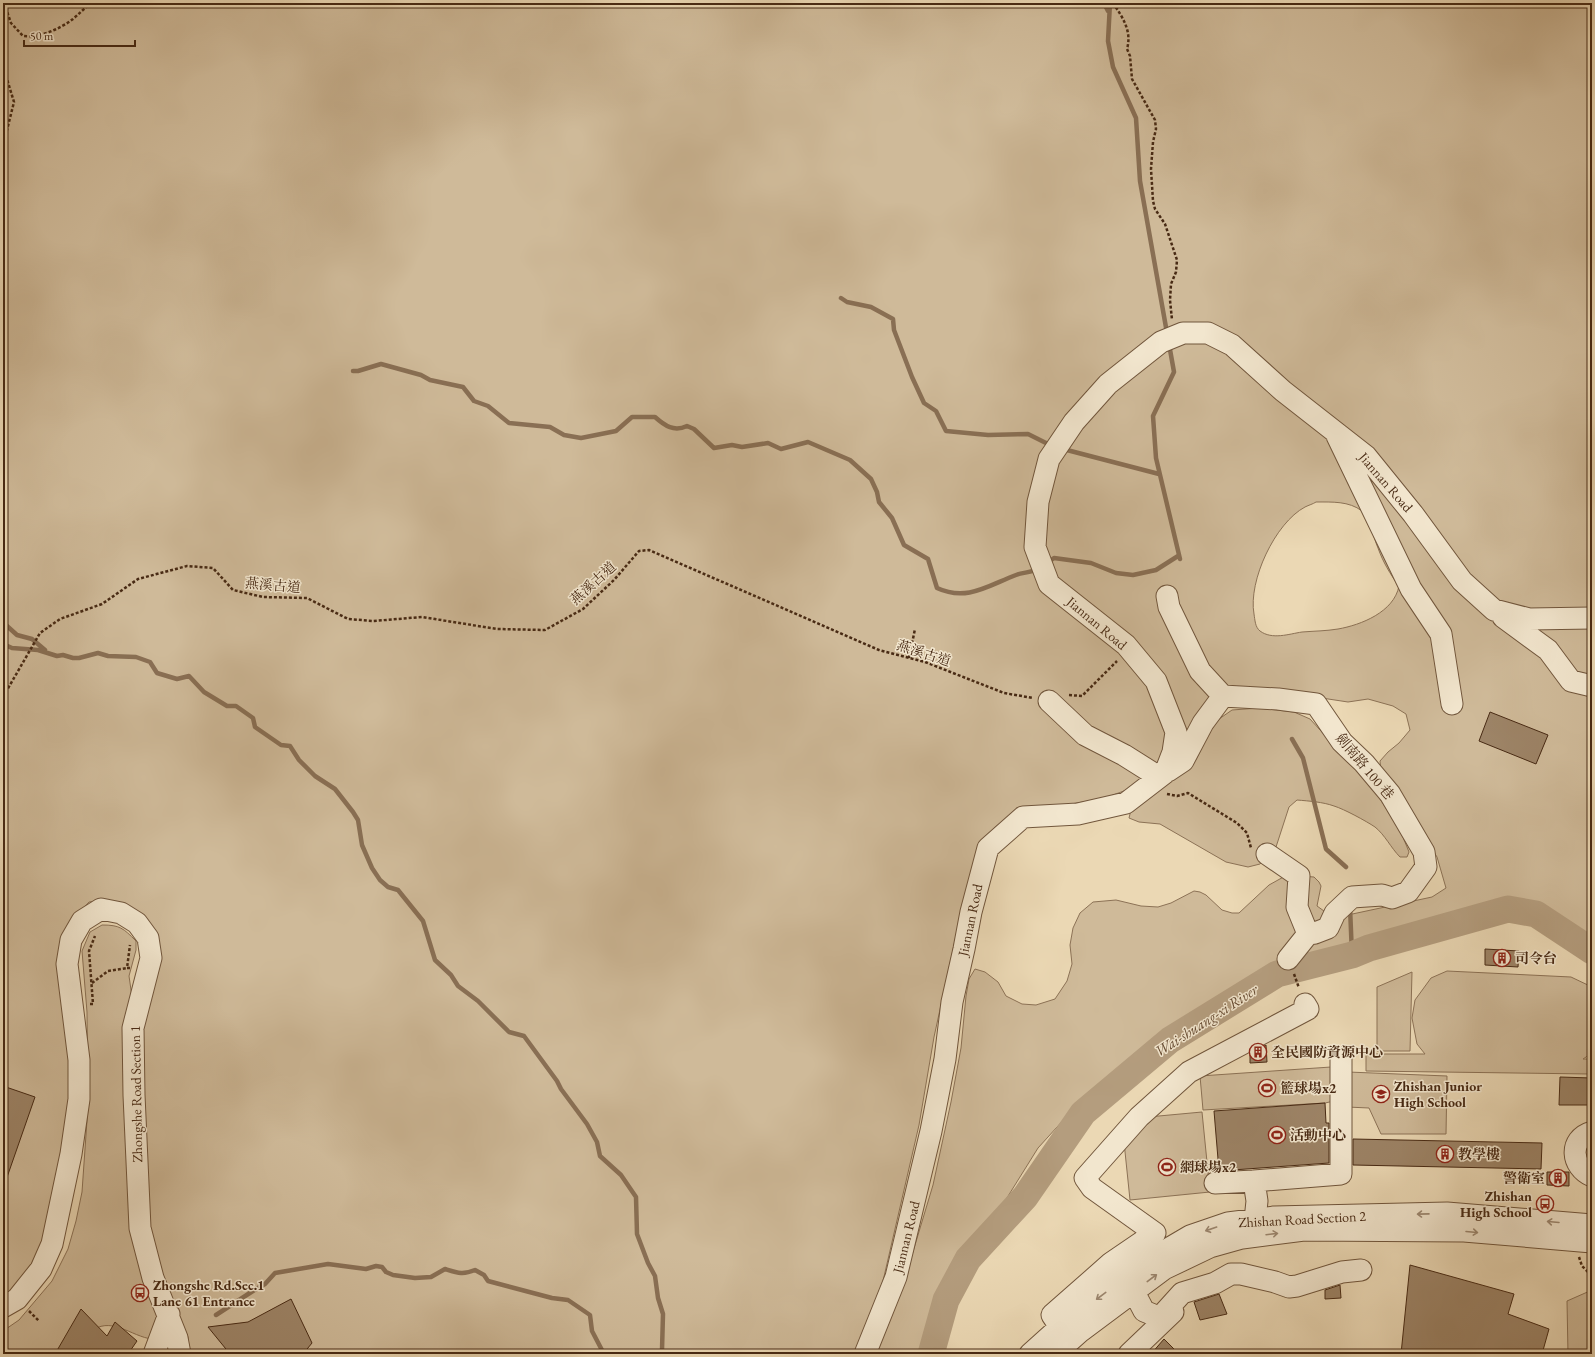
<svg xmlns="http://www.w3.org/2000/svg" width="1595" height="1357" font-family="'EB Garamond','Noto Serif TC',serif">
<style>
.green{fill:#cfba99;stroke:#8c7256;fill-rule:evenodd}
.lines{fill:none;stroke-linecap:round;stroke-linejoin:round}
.stream{stroke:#896f54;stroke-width:4.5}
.river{stroke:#b49d7e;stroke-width:27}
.building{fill:#9d8467;stroke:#482a14}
.minor-casing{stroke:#71563c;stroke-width:23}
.path{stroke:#482a14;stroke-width:2.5;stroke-dasharray:3 2;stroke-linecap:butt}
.minor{stroke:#f2e6ce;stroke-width:21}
.oneway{stroke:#9d8871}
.labels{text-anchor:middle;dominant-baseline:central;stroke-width:3;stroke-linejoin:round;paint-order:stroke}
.street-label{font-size:14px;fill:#482a14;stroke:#f2e6ce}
.poi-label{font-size:14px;font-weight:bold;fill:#482a14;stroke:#f2e6ce;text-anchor:start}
.water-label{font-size:15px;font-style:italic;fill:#63472e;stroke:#f2e6ce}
</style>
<rect width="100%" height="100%" fill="#ebd8b4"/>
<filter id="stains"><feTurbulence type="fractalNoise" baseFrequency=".005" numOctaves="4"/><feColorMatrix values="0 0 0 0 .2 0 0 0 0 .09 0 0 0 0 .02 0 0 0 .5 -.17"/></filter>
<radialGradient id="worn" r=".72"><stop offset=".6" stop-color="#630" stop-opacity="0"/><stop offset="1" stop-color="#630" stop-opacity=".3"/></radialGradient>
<!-- green -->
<path class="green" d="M3 3H1592V941L1543 911 1520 904H1492L1461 911 1434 922 1394 932 1276 968 1231 991 1170 1028 1077 1105 1038 1148 1000 1209 972 1241 945 1285 919 1354H874L906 1275 933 1185 951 1102 961 1048 966 996 969 979 975 969 985 972 998 982 1006 996 1022 1004 1036 1005 1055 999 1067 981 1072 964 1070 945 1073 928 1080 913 1093 902 1116 900 1141 906 1158 907 1171 903 1194 891 1200 892 1206 895 1222 910 1232 913H1239L1269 885 1287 875 1314 877 1319 882 1321 886 1317 906 1324 911 1343 916 1432 897 1446 888 1437 857 1399 794 1381 771 1380 761 1388 752 1399 743 1410 730 1406 714 1393 706 1368 699 1348 702 1302 695 1229 688 1184 741 1132 788 1102 799 1013 813 993 829 979 847 963 904 934 1037 919 1125 883 1281 855 1354H188V1337L170 1299 157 1263 149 1223 141 1028 158 960 105 900 89 902 73 919V1088L49 1242 3 1302ZM1316 502C1332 502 1349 501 1362 511 1369 516 1374 539 1378 548 1383 562 1390 574 1399 586 1394 612 1361 625 1338 629 1326 631 1314 631 1302 632 1289 634 1272 640 1260 631 1255 627 1255 620 1254 614 1248 581 1275 523 1305 507 1309 505 1313 504 1316 502Z
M1259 708 1294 712 1310 719 1373 788 1400 830 1407 847 1409 852 1407 857H1400C1391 848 1385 835 1375 827 1366 821 1344 809 1334 806 1323 802 1309 801 1297 800L1289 807 1276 847 1260 864 1248 867 1226 862 1160 824 1139 822 1129 818 1131 810 1195 761 1208 734 1219 719 1232 710Z
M102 925C120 925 123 928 136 941V950L129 976 132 997 125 1094 165 1314 152 1339C132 1337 109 1314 90 1333 85 1339 81 1347 76 1354H3V1331L19 1320 52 1281 68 1249 76 1221 82 1192 88 1106 87 1012 82 951 90 932Z
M1447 971 1571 977 1592 987V1053L1583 1059H1591L1590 1074 1366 1071V1054H1425L1417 1044 1412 1018 1415 1000 1431 978Z
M1412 972 1410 1051H1377V987Z
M1331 1067 1334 1101 1325 1103 1203 1110 1200 1076Z
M1348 1072 1447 1076 1446 1134H1381L1369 1108 1347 1107Z
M1202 1112 1210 1192 1130 1200 1124 1142 1148 1117Z
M1592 1290V1354H1568L1567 1301Z"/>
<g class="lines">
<!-- stream -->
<path class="stream" d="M894 3 900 5 910 3
M970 3 974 5 996 4 997 3
M1104 3 1108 11
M1110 3 1108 41 1113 67 1136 118 1140 181 1167 333
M841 298 847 302 871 307 893 319 894 330 912 377 924 403 936 411 946 431 988 435 1028 434 1052 446
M1169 344 1174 372 1153 416 1156 458 1180 559
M353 371H358L381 364 421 375 430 380 463 387 474 401 488 406 509 423 550 427 564 435 581 438 616 431 632 417H655C665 426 674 432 687 426L694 429 714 448 732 445 742 447 768 443 781 449 808 442 850 460 871 479 877 492 879 502 892 518 904 545 928 559 937 588C967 602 989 585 1016 575 1024 572 1030 573 1037 569
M1063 449 1159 474
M1047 563 1054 558 1091 563 1116 573 1133 575 1156 570 1178 556
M3 625 7 626 17 635 32 639 45 650
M3 644 12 648 38 650 57 656 63 655 73 658H79L98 653 108 656 136 657 150 662 157 673 177 679 189 676 204 692 227 706H236L253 718 255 727 281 745 290 746 299 760 315 776 335 789 353 812 358 820 362 845 372 868 380 880 388 887 398 890 423 921 435 960 451 975 458 986 478 1001 509 1032 524 1036 557 1081 561 1089 587 1124 597 1142 600 1156 621 1175 636 1197 637 1234 648 1263 655 1276 658 1298 663 1314 662 1350 664 1354
M1292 739 1303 758 1326 849 1346 867
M1350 907 1352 955
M216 1315 256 1289 265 1284 275 1273 328 1264 366 1269 376 1266 382 1267 386 1272 393 1275 415 1278 431 1277 445 1269C458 1273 463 1275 475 1270L484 1275 488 1281 552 1298 568 1300 590 1315 592 1331 604 1354"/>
<!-- river -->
<path class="river" d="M931 1354 946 1300 968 1259 1025 1197 1083 1113 1170 1040 1277 974 1352 955 1369 948 1508 909 1536 914 1592 951"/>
</g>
<!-- building -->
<path class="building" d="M1490 712 1548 735 1536 764 1479 741Z
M1485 949 1519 951 1518 967 1485 965Z
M1266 1045 1267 1062 1250 1063V1054Z
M1560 1077 1592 1078V1105H1559Z
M3 1086 35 1097 5 1183H3Z
M1325 1103 1326 1123H1329V1163L1219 1171 1214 1111Z
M1353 1139 1542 1143 1541 1169 1353 1165Z
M1547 1172H1569V1186L1547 1185Z
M1410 1265 1514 1294 1508 1314 1549 1329 1542 1354H1507L1496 1351V1354H1401Z
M1340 1285 1341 1298 1325 1299V1290Z
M1219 1294 1227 1314 1200 1320 1194 1302Z
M291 1299 312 1343 303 1354H230L208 1327 248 1322Z
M81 1309 107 1336 115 1322 137 1341 128 1354H55Z
M1164 1339 1179 1354H1151Z"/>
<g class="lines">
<defs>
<path id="minor" d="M1337 436 1411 589 1441 634 1452 704
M1167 596 1169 607 1200 671 1223 696
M1503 617 1548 650 1571 681 1592 686
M1049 701 1085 735 1124 755 1159 777
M1168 771 1183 761 1203 723 1223 696 1278 699 1316 704 1342 742 1364 763 1390 794 1424 852 1426 867 1408 892 1392 898 1382 895 1352 897 1335 913 1328 928 1315 933 1308 934 1297 907 1299 876 1267 854
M1288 959 1308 934
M1592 1132C1568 1139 1571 1167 1592 1176
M1215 1183 1254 1181
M1255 1220 1257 1201 1254 1181 1341 1174V1058
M1134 1292 1144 1311 1156 1316 1163 1314 1182 1293 1215 1283 1231 1274H1241L1275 1282 1289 1287 1297 1286 1342 1272 1361 1270
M3 1307 17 1299 41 1269 52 1244 71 1154 79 1099V1060L67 964 71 940 82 921 101 909 121 913 137 923 148 938 151 958 133 1028 134 1095 140 1228 153 1278 177 1338 180 1354
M1060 1327 1052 1315 1111 1263 1155 1233 1092 1188 1085 1178 1139 1117 1189 1072 1308 1009 1305 1004
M154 1354 169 1314
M865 1354 896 1277 931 1131 945 1059 952 1002 964 949 971 912 988 848 1023 817 1078 814 1126 803 1165 773 1173 752 1176 732 1156 681 1126 645 1049 584 1035 547 1038 502 1049 459 1074 422 1108 384 1161 342 1183 333H1208L1232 345 1283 391 1366 456 1413 514 1462 581 1494 610 1529 619 1592 618
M1030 1354 1060 1327 1144 1263 1190 1236 1228 1223 1274 1217 1447 1213 1592 1225
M1055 1354 1081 1331 1164 1269 1210 1247 1242 1238 1304 1230 1464 1231 1592 1242
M1129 1354 1173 1312"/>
</defs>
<!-- minor casing -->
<use href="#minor" class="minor-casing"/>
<!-- path -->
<path class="path" d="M4 3 11 23 23 36C39 38 60 29 73 19 80 13 85 7 93 3
M1113 3C1123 18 1132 31 1127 49L1130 56 1132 79 1155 120 1156 129 1153 142 1151 169 1153 201 1155 209 1165 224 1177 260 1176 272 1171 284 1170 300 1172 320
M3 66 14 102 6 134 3 136
M909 658 915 629
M1069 695 1082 696 1117 661
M3 697 40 633 60 619 102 604 138 579 187 566 213 568 233 590 263 597 307 598 348 619 373 621 422 617 497 629 545 630 583 609 614 580 639 551 649 550 879 650 925 662 1004 693 1033 698
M1167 794 1177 796 1188 793 1237 823 1247 833 1251 848
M130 968H127L130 945
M1294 974 1299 988
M92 983 108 971 127 968
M90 1004H93L89 951 95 936
M1579 1257 1582 1266 1592 1276
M29 1311 39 1321"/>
<!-- minor -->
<use href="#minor" class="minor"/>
</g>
<!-- one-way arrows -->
<defs><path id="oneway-shaft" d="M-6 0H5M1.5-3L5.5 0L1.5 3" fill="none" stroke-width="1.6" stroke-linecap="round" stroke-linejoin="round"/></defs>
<g class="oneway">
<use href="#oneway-shaft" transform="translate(1423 1214) rotate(179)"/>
<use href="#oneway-shaft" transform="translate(1553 1222) rotate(-175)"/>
<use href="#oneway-shaft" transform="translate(1211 1229) rotate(161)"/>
<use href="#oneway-shaft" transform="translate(1472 1232) rotate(5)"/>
<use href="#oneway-shaft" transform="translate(1272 1234) rotate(-7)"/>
<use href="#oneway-shaft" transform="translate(1152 1278) rotate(-37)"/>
<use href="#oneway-shaft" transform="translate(1101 1296) rotate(143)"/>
</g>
<!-- icons -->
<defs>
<symbol id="building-ring" viewBox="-11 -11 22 22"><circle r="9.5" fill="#f2e6ce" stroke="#8f2418" stroke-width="1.5"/><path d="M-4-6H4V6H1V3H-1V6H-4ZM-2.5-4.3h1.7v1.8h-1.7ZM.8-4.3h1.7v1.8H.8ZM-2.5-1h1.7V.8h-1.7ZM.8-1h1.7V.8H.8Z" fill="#8f2418"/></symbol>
<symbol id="stadium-ring" viewBox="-11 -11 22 22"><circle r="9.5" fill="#f2e6ce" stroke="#8f2418" stroke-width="1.5"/><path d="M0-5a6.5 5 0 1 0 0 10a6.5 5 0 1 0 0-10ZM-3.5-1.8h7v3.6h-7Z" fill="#8f2418"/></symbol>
<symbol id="school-ring" viewBox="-11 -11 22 22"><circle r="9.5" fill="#f2e6ce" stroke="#8f2418" stroke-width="1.5"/><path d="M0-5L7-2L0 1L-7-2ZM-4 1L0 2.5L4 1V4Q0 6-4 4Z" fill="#8f2418"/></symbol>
<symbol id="bus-ring" viewBox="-11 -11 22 22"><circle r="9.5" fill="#f2e6ce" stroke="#8f2418" stroke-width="1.5"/><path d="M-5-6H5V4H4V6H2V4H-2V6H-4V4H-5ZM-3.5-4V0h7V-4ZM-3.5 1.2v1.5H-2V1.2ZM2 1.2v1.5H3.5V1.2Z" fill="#8f2418"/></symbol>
</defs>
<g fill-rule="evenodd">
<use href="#building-ring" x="1492" y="948" width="20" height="20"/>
<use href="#building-ring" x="1248" y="1042" width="20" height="20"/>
<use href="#stadium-ring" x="1257" y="1078" width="20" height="20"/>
<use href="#school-ring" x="1371" y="1084" width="20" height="20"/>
<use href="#stadium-ring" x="1267" y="1125" width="20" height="20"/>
<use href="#building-ring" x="1435" y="1144" width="20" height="20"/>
<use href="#stadium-ring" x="1157" y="1157" width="20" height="20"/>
<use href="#building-ring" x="1548" y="1168" width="20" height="20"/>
<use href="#bus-ring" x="1535" y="1194" width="20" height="20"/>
<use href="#bus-ring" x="130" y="1283" width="20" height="20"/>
</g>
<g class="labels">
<!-- street labels -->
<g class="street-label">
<text transform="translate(1386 482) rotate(49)">Jiannan Road</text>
<text transform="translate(593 583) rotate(-42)">燕溪古道</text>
<text transform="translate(273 585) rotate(5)">燕溪古道</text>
<text transform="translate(1097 623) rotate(40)">Jiannan Road</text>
<text transform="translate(924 653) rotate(18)">燕溪古道</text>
<text transform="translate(1365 766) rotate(50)">劍南路 100 巷</text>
<text transform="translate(970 920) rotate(-78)">Jiannan Road</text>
<text transform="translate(136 1094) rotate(-91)">Zhongshe Road Section 1</text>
<text transform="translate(1302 1219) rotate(-3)">Zhishan Road Section 2</text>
<text transform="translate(906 1237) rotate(-76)">Jiannan Road</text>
</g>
<!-- poi labels -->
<g class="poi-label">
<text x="1515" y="958">司令台</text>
<text x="1271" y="1052">全民國防資源中心</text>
<text x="1394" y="1086">Zhishan Junior<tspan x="1394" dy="16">High School</tspan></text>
<text x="1280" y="1088">籃球場x2</text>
<text x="1290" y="1135">活動中心</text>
<text x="1458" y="1154">教學樓</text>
<text x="1180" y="1167">網球場x2</text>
<text x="1545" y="1178" text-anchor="end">警衛室</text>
<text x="1532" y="1196" text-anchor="end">Zhishan<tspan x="1532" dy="16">High School</tspan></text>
<text x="153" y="1285">Zhongshe Rd.Sec.1<tspan x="153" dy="16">Lane 61 Entrance</tspan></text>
</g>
<!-- water labels -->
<g class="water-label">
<text transform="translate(1206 1020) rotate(-33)">Wai-shuang-xi River</text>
</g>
</g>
<!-- margin -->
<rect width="1595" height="1357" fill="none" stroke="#ebd8b4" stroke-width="16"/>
<rect x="4" y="4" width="1587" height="1349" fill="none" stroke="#482a14" stroke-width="2"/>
<rect x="8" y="8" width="1579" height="1341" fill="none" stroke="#482a14"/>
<!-- scale -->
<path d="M24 40v6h111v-6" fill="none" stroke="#482a14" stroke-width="2"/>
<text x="30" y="40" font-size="12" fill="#482a14" stroke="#f2e6ce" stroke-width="3" paint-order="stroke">50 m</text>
<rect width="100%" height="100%" filter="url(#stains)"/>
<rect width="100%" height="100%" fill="url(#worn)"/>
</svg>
